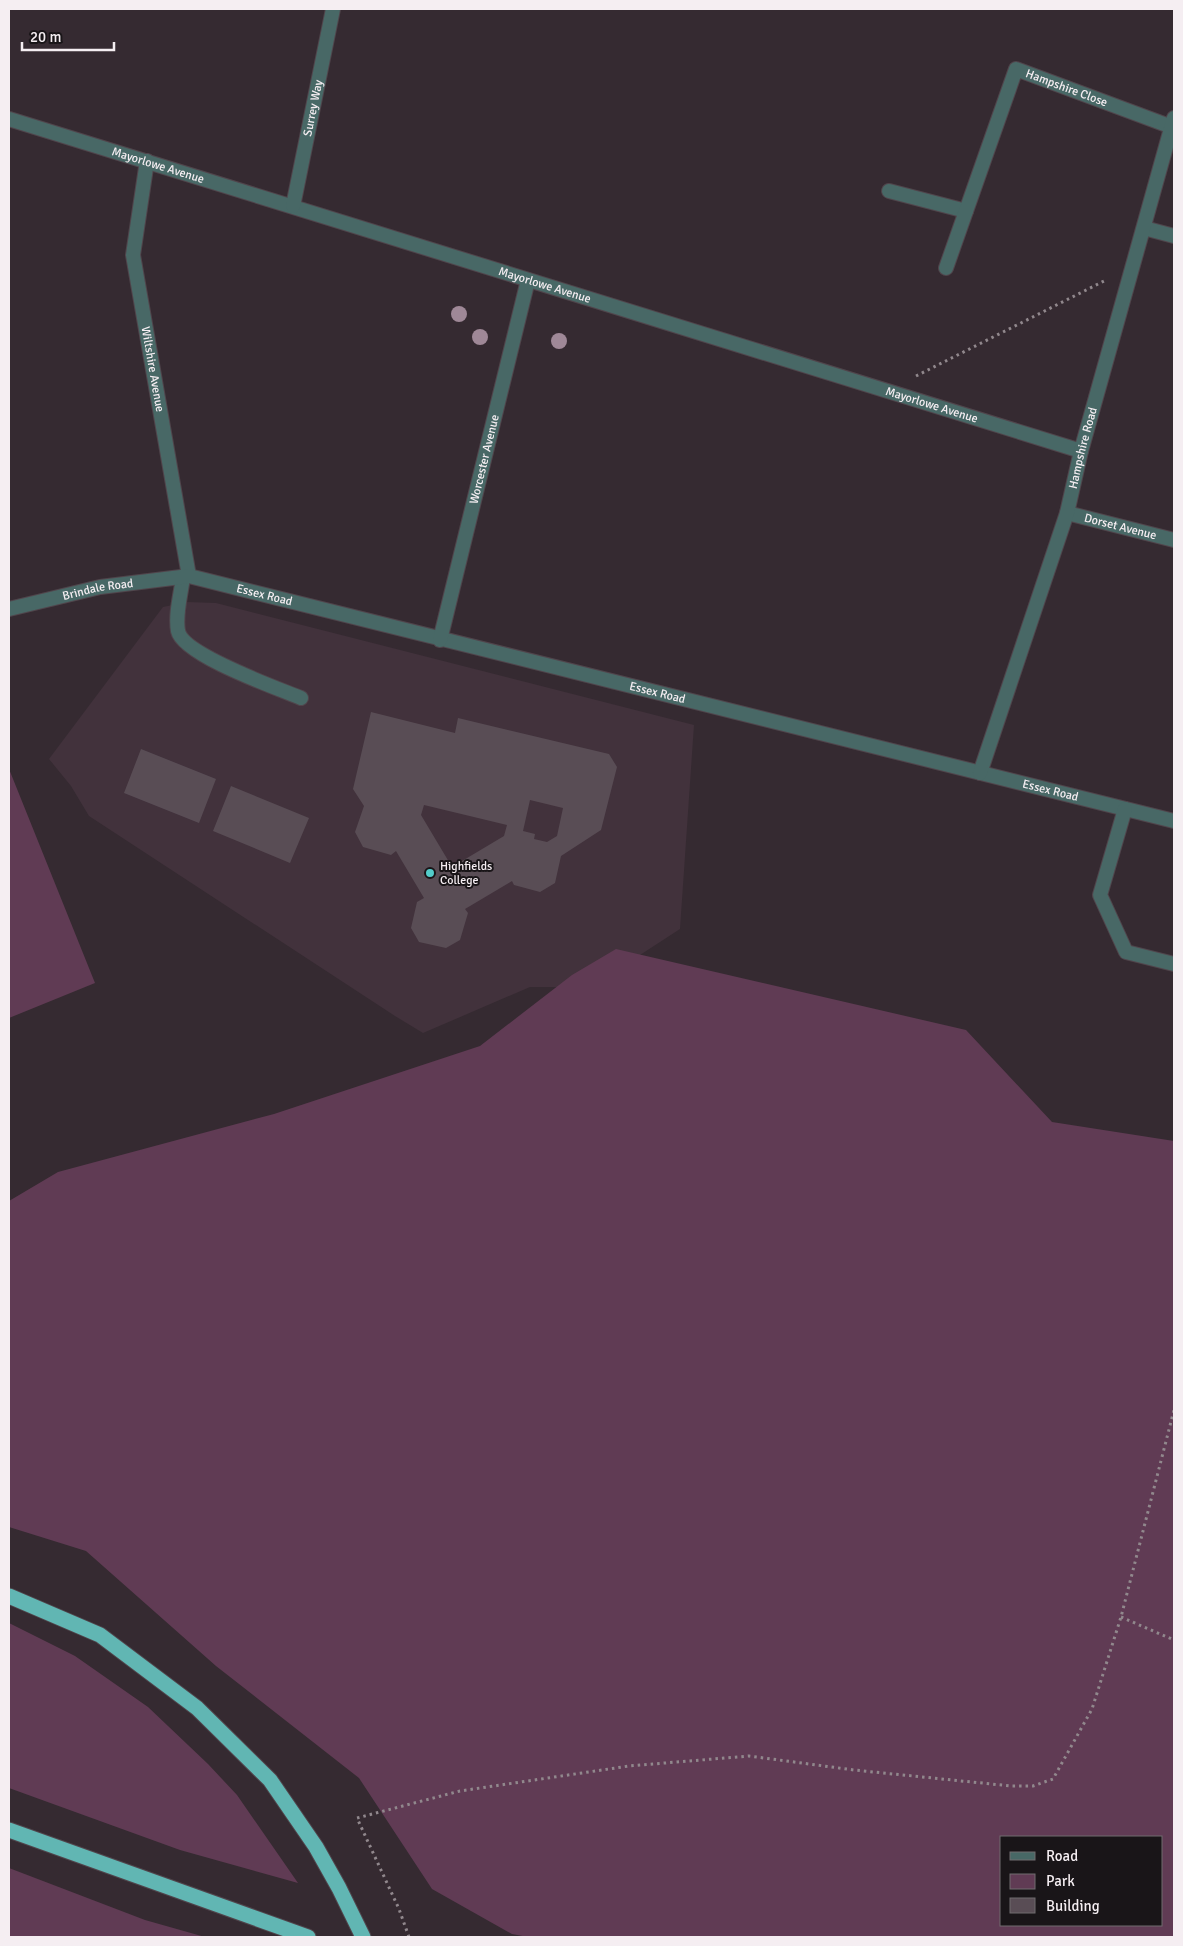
<svg xmlns="http://www.w3.org/2000/svg" width="1183" height="1946" font-family="Signika,sans-serif">
<style>
.built{fill:#42323c}
.green{fill:#603b54;fill-rule:evenodd}
.building{fill:#594d55;fill-rule:evenodd}
.lines{fill:none;stroke-linecap:round;stroke-linejoin:round}
.service-casing{stroke:#50454c;stroke-width:16}
.minor-casing{stroke:#50454c;stroke-width:16}
.motorway-casing{stroke:#50454c;stroke-width:17}
.path{stroke:#91888d;stroke-width:3;stroke-dasharray:2.5 4;stroke-linecap:butt}
.service{stroke:#486866;stroke-width:14}
.minor{stroke:#486866;stroke-width:14}
.motorway{stroke:#61b6b3;stroke-width:15}
.tree{fill:#9f8897}
.poi-dot{fill:#53cdca;stroke:#191518;stroke-width:2}
.labels{text-anchor:middle;dominant-baseline:central;stroke-width:4;stroke-linejoin:round;paint-order:stroke}
.street-label{font-size:12px;fill:#f5eef2;stroke:#191518}
.poi-label{font-size:12px;fill:#f5eef2;stroke:#191518;text-anchor:start}
</style>
<rect width="100%" height="100%" fill="#352a31"/>
<!-- built -->
<path class="built" d="M187 602 216 603 694 725 680 929 600 981 580 987H530L423 1033 395 1016 89 816 71 786 49 759 163 607Z"/>
<!-- green -->
<path class="green" d="M9 769 95 983 9 1018Z
M616 949 966 1030 1052 1122 1174 1141V1937H528L512 1934 432 1889 359 1778 216 1666 86 1551 9 1527V1201L58 1172 274 1114 480 1046 572 975ZM1002 1837H1162V1925H1002Z
M9 1623 75 1656 148 1707 208 1764 237 1795 298 1883 180 1850 9 1788Z
M9 1868 145 1920 205 1937H9Z"/>
<!-- building -->
<path class="building" d="M371 712 455 733 458 718 609 754 617 767 601 830 561 856 555 883 540 892 514 885 512 881 465 909 468 913 460 940 446 948 419 942 411 928 417 902 424 898 396 851 391 855 363 847 355 832 364 806 353 789ZM530 800 563 808 557 836 547 842 534 839 535 834 523 831ZM424 805 507 825 504 836 452 867 421 815Z
M141 749 216 779 199 823 124 793Z
M231 786 309 818 290 863 213 831Z"/>
<g class="lines">
<defs>
<path id="service" d="M183 577C181 594 175 614 178 631 183 655 277 688 301 698"/>
<g id="minor">
<path id="s1" d="M9 119 1081 451"/>
<path id="s2" d="M147 161 133 255 189 576"/>
<path d="M889 191 966 211"/>
<path id="s3" d="M293 206 333 9"/>
<path d="M1144 228 1174 236"/>
<path id="s4" d="M946 268 1016 69 1172 127"/>
<path id="s5" d="M1067 513 1174 540"/>
<path id="s6" d="M9 609 100 587 189 576 1174 821"/>
<path id="s7" d="M440 640 528 280"/>
<path id="s8" d="M980 773 1067 513 1081 451 1174 118"/>
<path d="M1125 809 1100 895 1126 952 1174 964"/>
</g>
<path id="motorway" d="M9 1596 100 1635 197 1708 270 1780 316 1847 339 1888 363 1937
M9 1830 308 1937"/>
</defs>
<!-- service casing -->
<use href="#service" class="service-casing"/>
<!-- minor casing -->
<use href="#minor" class="minor-casing"/>
<!-- motorway casing -->
<use href="#motorway" class="motorway-casing"/>
<!-- path -->
<path class="path" d="M916 376 1104 281
M1121 1617 1174 1640
M409 1937 399 1909 357 1818 460 1791 629 1766 749 1756 854 1770 1011 1786H1033L1053 1779 1092 1709 1121 1617 1174 1410"/>
<!-- service -->
<use href="#service" class="service"/>
<!-- minor -->
<use href="#minor" class="minor"/>
<!-- motorway -->
<use href="#motorway" class="motorway"/>
</g>
<!-- trees -->
<g class="tree">
<circle cx="459" cy="314" r="8"/>
<circle cx="480" cy="337" r="8"/>
<circle cx="559" cy="341" r="8"/>
</g>
<!-- markers -->
<circle class="poi-dot" cx="430" cy="873" r="5"/>
<g class="labels">
<!-- street labels -->
<g class="street-label">
<text stroke="none"><textPath href="#s4" startOffset="265">Hampshire Close</textPath></text>
<text stroke="none"><textPath href="#s3" startOffset="100">Surrey Way</textPath></text>
<text stroke="none"><textPath href="#s1" startOffset="156">Mayorlowe Avenue</textPath></text>
<text stroke="none"><textPath href="#s1" startOffset="561">Mayorlowe Avenue</textPath></text>
<text stroke="none"><textPath href="#s2" startOffset="211">Wiltshire Avenue</textPath></text>
<text stroke="none"><textPath href="#s1" startOffset="966">Mayorlowe Avenue</textPath></text>
<text stroke="none"><textPath href="#s8" startOffset="341">Hampshire Road</textPath></text>
<text stroke="none"><textPath href="#s7" startOffset="186">Worcester Avenue</textPath></text>
<text stroke="none"><textPath href="#s5" startOffset="55">Dorset Avenue</textPath></text>
<text stroke="none"><textPath href="#s6" startOffset="91">Brindale Road</textPath></text>
<text stroke="none"><textPath href="#s6" startOffset="261">Essex Road</textPath></text>
<text stroke="none"><textPath href="#s6" startOffset="666">Essex Road</textPath></text>
<text stroke="none"><textPath href="#s6" startOffset="1071">Essex Road</textPath></text>
</g>
<!-- poi labels -->
<g class="poi-label">
<text x="440" y="866">Highfields<tspan x="440" dy="14">College</tspan></text>
</g>
</g>
<!-- border -->
<rect width="1183" height="1946" fill="none" stroke="#f5eef2" stroke-width="20"/>
<!-- legend -->
<rect x="1000" y="1836" width="162" height="90" fill="#191518" stroke="#716c6f"/>
<rect x="1010" y="1852" width="25" height="8" fill="#486866" stroke="#716c6f"/>
<text x="1046" y="1861" font-size="15" fill="#f5eef2">Road</text>
<rect x="1010" y="1874" width="25" height="15" fill="#603b54" stroke="#716c6f"/>
<text x="1046" y="1886" font-size="15" fill="#f5eef2">Park</text>
<rect x="1010" y="1898" width="25" height="15" fill="#594d55" stroke="#716c6f"/>
<text x="1046" y="1911" font-size="15" fill="#f5eef2">Building</text>
<!-- scale -->
<path d="M22 42v8h92v-8" fill="none" stroke="#f5eef2" stroke-width="2.5"/>
<text x="30" y="42" font-size="15" fill="#f5eef2" stroke="#191518" stroke-width="4" paint-order="stroke">20 m</text>
</svg>
